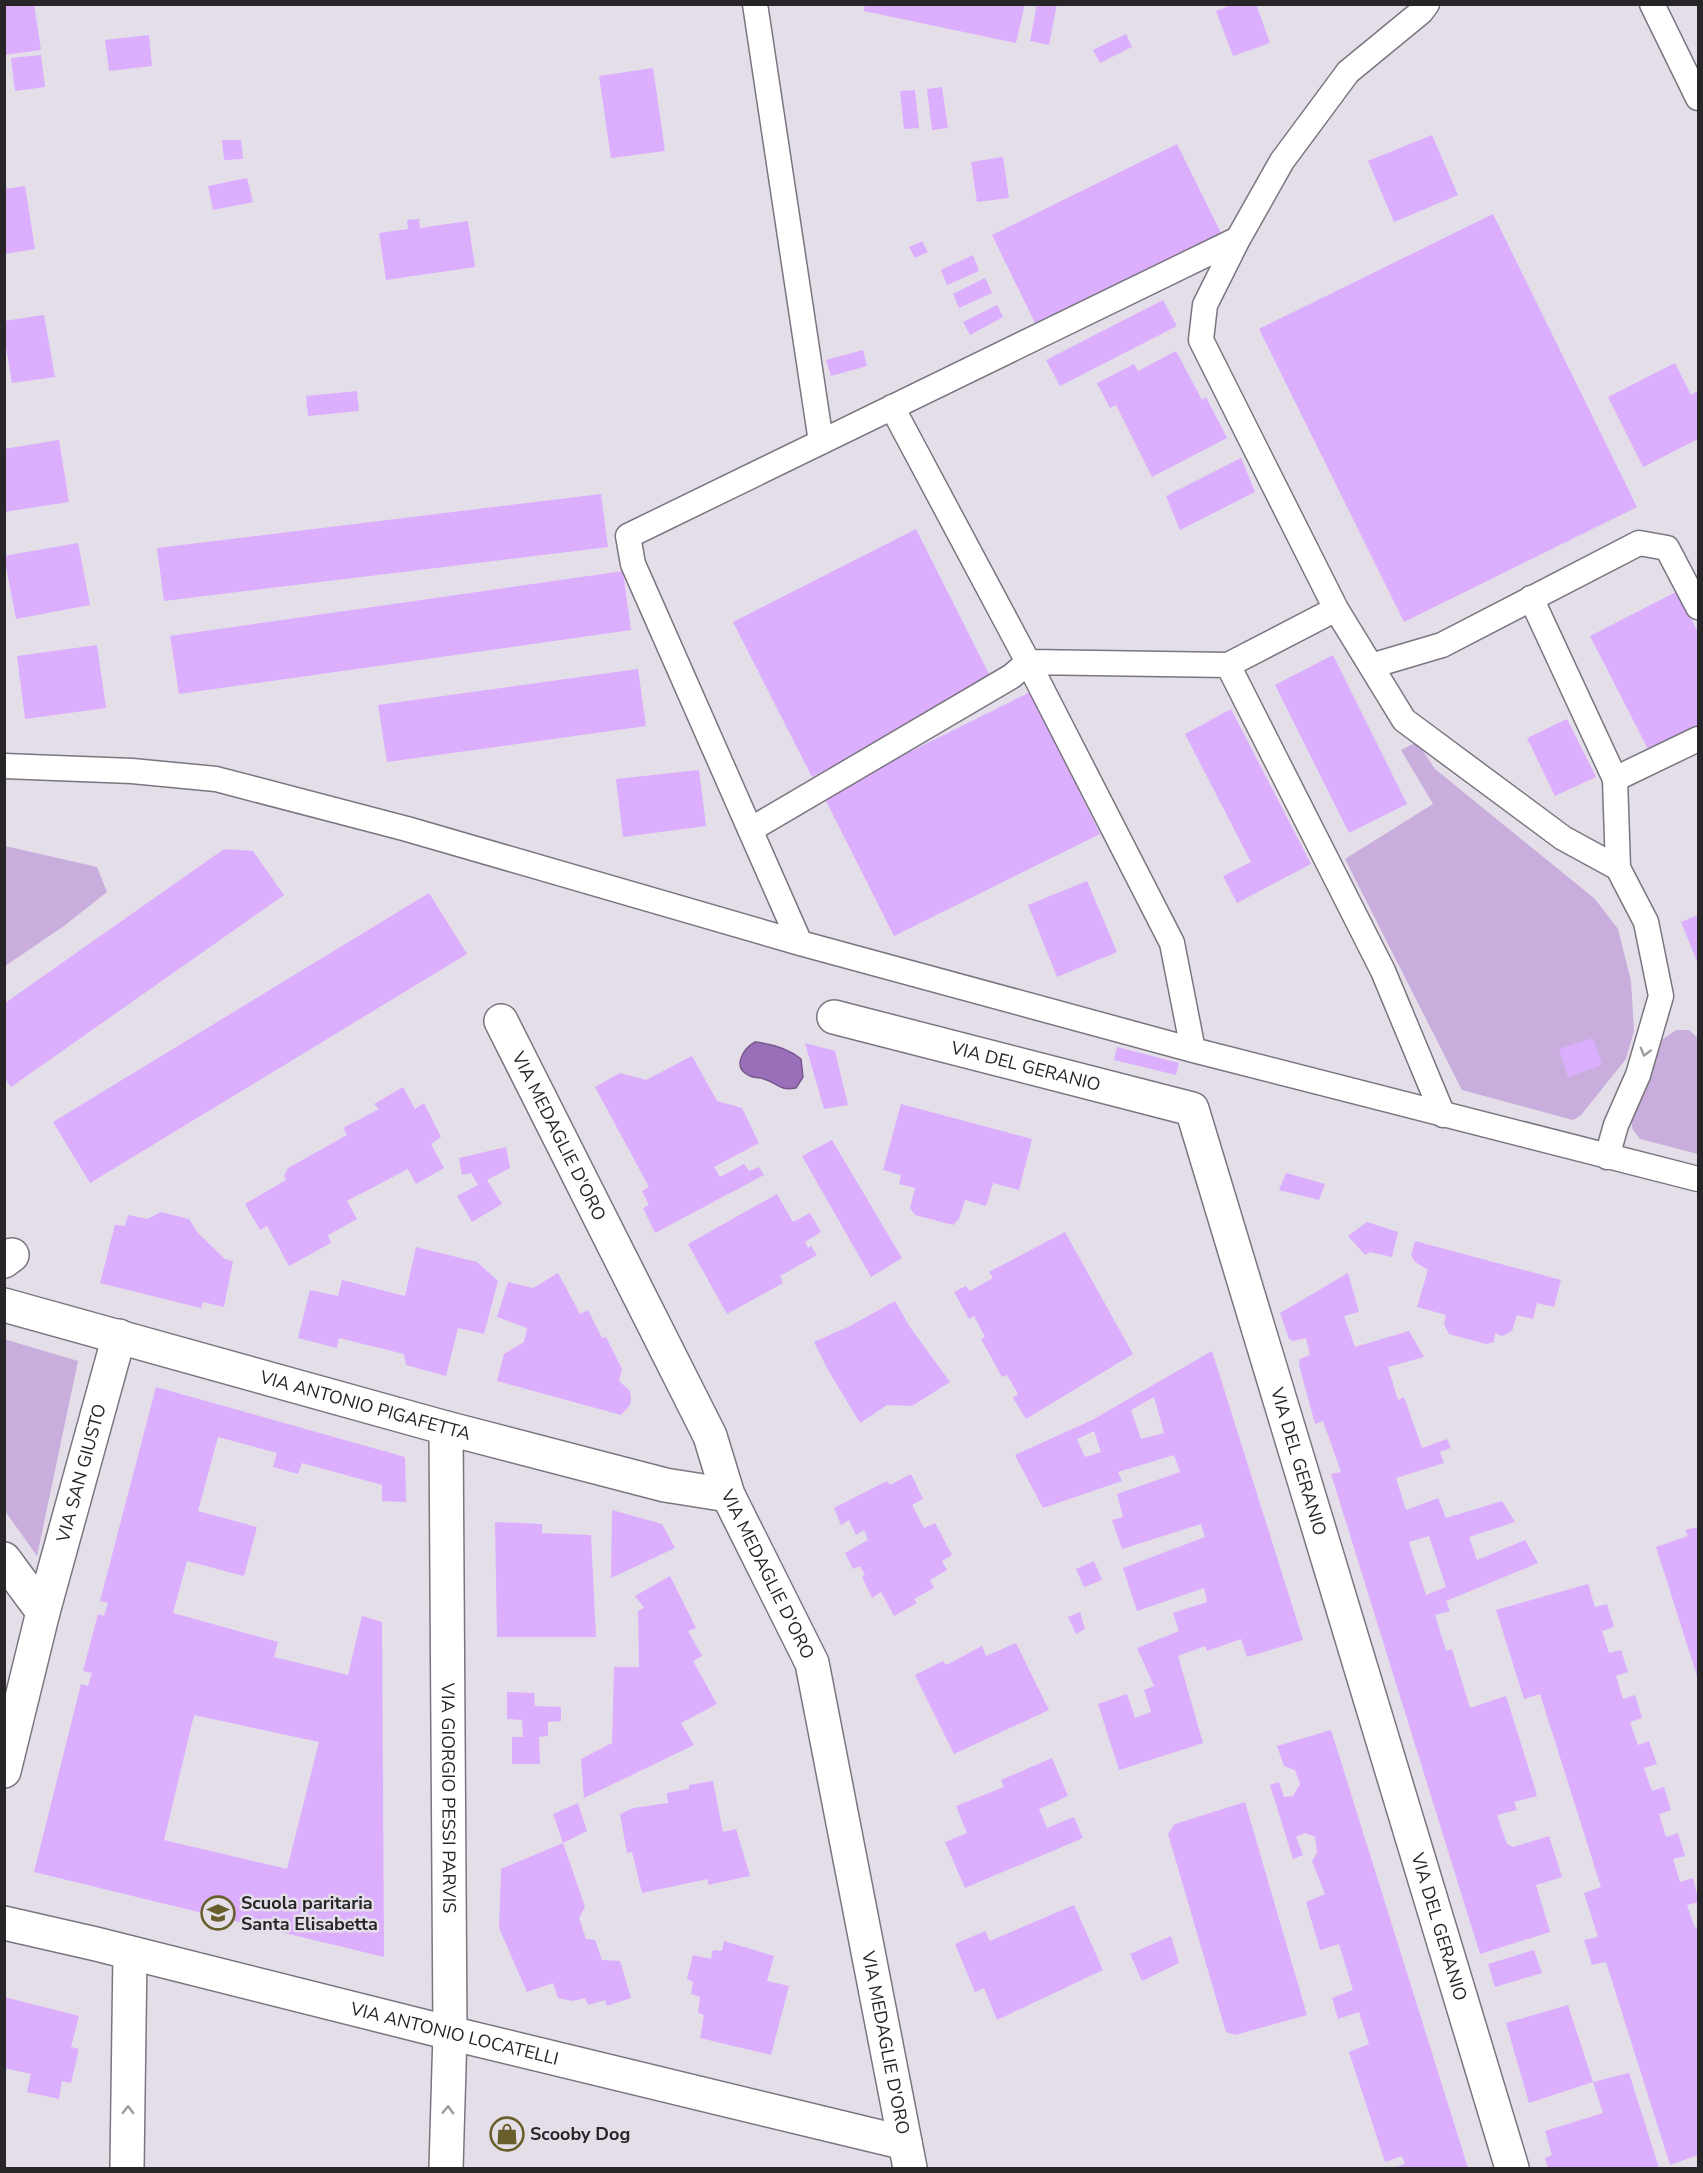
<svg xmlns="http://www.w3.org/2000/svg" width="1703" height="2173" font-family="'Nunito Sans',sans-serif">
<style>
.green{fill:#c8addd}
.water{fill:#9a6fba;stroke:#78598e;stroke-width:1.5}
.building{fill:#dcaefe;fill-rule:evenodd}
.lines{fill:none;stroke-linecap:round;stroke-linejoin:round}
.lane-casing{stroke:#7a757f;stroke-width:27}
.street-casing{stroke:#7a757f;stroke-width:36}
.lane{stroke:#fff;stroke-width:24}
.street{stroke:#fff;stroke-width:33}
.oneway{stroke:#9e9d9e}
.labels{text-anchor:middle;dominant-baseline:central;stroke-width:5;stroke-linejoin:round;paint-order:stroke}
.street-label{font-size:18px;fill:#272528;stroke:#e4dee9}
.poi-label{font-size:18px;font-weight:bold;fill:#272528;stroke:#e4dee9;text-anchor:start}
</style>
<rect width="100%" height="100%" fill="#e4dee9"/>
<!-- green -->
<path class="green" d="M1417 742 1435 769 1595 899 1618 929 1631 981 1634 1031 1626 1059 1581 1115 1573 1120 1462 1090 1345 859 1433 804 1401 750Z
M5 846 97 867 107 892 64 926 5 966Z
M1676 1030H1689L1698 1038V1154L1640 1139 1633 1130 1629 1115 1657 1043Z
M4 1339 78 1361 37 1556 5 1511Z"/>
<!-- water -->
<path class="water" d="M755 1042C772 1044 788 1048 801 1059L803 1077 796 1088C778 1091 778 1083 764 1079 759 1077 754 1078 750 1076 731 1068 743 1049 755 1042Z"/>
<!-- building -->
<path class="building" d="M4 4H34L41 50 4 55Z
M865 4H1025L1016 43 864 11Z
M1037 4H1057L1049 45 1030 41Z
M1234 4H1256L1270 43 1233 56 1216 11Z
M1126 34 1132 47 1100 63 1093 50Z
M149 35 152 66 109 71 105 40Z
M41 55 45 87 15 91 11 58Z
M653 68 665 151 611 158 599 76Z
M942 87 948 128 932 130 927 89Z
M915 90 919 128 904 129 900 91Z
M1432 135 1458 195 1394 222 1368 161Z
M222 140H241L243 159 224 160Z
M1177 144 1221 233 1035 323 992 235Z
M1003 157 1009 198 977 202 971 162Z
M247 178 253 202 213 210 208 186Z
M25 186 35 249 4 254V189Z
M1493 214 1637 507 1404 622 1259 329Z
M419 219 420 228 468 221 475 267 386 280 379 233 408 229 407 220Z
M922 241 928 252 915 258 909 247Z
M973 255 979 271 947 285 941 270Z
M985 278 992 293 959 308 953 294Z
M1163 300 1177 326 1060 386 1046 360Z
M997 305 1003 317 970 335 963 322Z
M44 315 55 377 12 383 4 335V321Z
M863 350 867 366 831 376 826 360Z
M1176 351 1202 400 1206 397 1227 438 1152 477 1116 405 1110 408 1097 383 1134 364 1138 371Z
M1675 363 1691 395 1698 391V439L1643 467 1608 397Z
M357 391 359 411 308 416 306 396Z
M59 440 69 502 4 512V449Z
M1241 458 1255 492 1180 530 1166 496Z
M601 494 608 547 164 601 157 548Z
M916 529 994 684 812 777 733 622Z
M78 543 90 605 16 619 4 556Z
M623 571 631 630 179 694 170 636Z
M1678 591 1698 633V729L1650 753 1590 636Z
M97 645 106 708 25 719 17 656Z
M1333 655 1407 804 1349 833 1275 685Z
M638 669 646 726 387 762 378 705Z
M1030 692 1100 834 894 936 823 795Z
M1231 709 1311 864 1237 903 1223 876 1251 862 1185 734Z
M1567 719 1596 777 1555 796 1527 738Z
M699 770 706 826 623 837 616 779Z
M224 849 253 851 284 895 11 1087 5 1078V1003Z
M1087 881 1117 952 1057 977 1028 905Z
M429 893 467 954 90 1183 53 1122Z
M1698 915V964L1681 922Z
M1593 1038 1602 1065 1568 1077 1559 1049Z
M805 1043 835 1051 848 1105 824 1109Z
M1117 1047 1179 1063 1176 1075 1114 1060Z
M692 1056 717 1101 742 1108 759 1143 714 1167 720 1177 744 1164 749 1171 759 1167 764 1175 655 1233 643 1208 649 1205 642 1191 649 1187 595 1087 620 1073 646 1080Z
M403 1087 415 1109 424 1103 441 1137 431 1144 444 1168 416 1184 408 1169 347 1201 357 1219 328 1235 331 1243 289 1266 267 1226 260 1230 245 1204 286 1180 284 1176 288 1168 347 1135 343 1128 379 1109 374 1104Z
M901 1104 1032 1139 1019 1190 993 1183 986 1206 965 1200 959 1219 953 1225 915 1215 910 1208 915 1188 899 1184 901 1175 883 1170Z
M832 1140 902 1258 871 1277 802 1156Z
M506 1147 510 1168 487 1180 502 1204 472 1222 457 1196 478 1185 471 1173 462 1175 459 1158Z
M1286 1173 1325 1184 1319 1200 1279 1190Z
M777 1194 793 1222 810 1213 821 1232 805 1242 808 1248 811 1246 817 1255 780 1276 783 1283 727 1314 688 1244Z
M161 1212 189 1219 198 1233 225 1259 233 1261 224 1307 203 1302 201 1308 100 1283 115 1225 125 1226 128 1215 147 1219Z
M1367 1222 1398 1232 1392 1257 1370 1252 1365 1255 1348 1236Z
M1065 1232 1133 1354 1026 1419 1013 1398 1018 1394 1007 1375 1002 1377 981 1339 985 1337 974 1316 969 1319 954 1292 966 1286 970 1291 993 1278 989 1272Z
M1415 1241 1561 1280 1554 1307 1537 1303 1533 1319 1517 1315 1512 1331 1502 1336 1495 1333 1494 1342 1486 1344 1449 1334 1444 1324 1446 1315 1417 1307 1428 1270 1415 1262 1411 1255Z
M416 1247 477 1262 498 1281 484 1334 458 1328 446 1376 406 1365 404 1354 371 1346 339 1338 337 1348 298 1338 310 1290 338 1296 342 1280 405 1296Z
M558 1273 580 1314 588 1310 602 1338 606 1337 622 1369 619 1381 630 1391 631 1400 630 1405 621 1415 497 1381 504 1354 524 1342 527 1328 497 1317 508 1282 533 1288Z
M1348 1273 1359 1312 1344 1316 1355 1347 1409 1331 1424 1357 1388 1367 1398 1400 1404 1397 1422 1448 1447 1439 1451 1448 1440 1452 1444 1463 1396 1478 1406 1510 1438 1498 1446 1518 1502 1501 1515 1522 1469 1537 1477 1560 1525 1540 1538 1563 1446 1601 1450 1611 1435 1615 1446 1651 1452 1649 1470 1708 1506 1696 1534 1785 1537 1796 1514 1802 1517 1810 1497 1815 1507 1844 1513 1847 1549 1836 1562 1877 1536 1885 1550 1932 1480 1954 1331 1474 1341 1472 1323 1421 1315 1424 1299 1365 1300 1359 1310 1355 1306 1338 1293 1341 1289 1339 1280 1313ZM1429 1536 1446 1587 1426 1595 1409 1542Z
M895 1301 910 1327 950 1382 912 1406 887 1405 860 1423 828 1370 814 1342 850 1326Z
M1212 1351 1303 1640 1247 1657 1241 1639 1207 1651 1205 1646 1178 1656 1203 1743 1119 1770 1098 1704 1127 1694 1135 1718 1151 1712 1144 1690 1154 1686 1137 1648 1179 1631 1173 1613 1207 1602 1204 1588 1137 1611 1123 1568 1205 1537 1201 1524 1122 1549 1112 1520 1123 1517 1117 1494 1180 1472 1174 1455 1118 1472 1122 1481 1043 1508 1015 1455 1092 1420ZM1154 1397 1164 1433 1141 1439 1131 1410ZM1094 1431 1101 1452 1085 1457 1077 1439Z
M156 1387 405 1457 406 1502 382 1501V1485L302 1463 298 1474 273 1467 277 1453 218 1437 198 1511 257 1527 244 1576 187 1561 173 1613 278 1642 274 1657 348 1675 362 1616 382 1622 384 1957 34 1872 81 1684 88 1686 92 1673 83 1671 98 1614 104 1616 108 1603 100 1601ZM194 1715 319 1742 287 1869 164 1840Z
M911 1474 923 1499 912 1505 924 1528 935 1523 952 1555 942 1561 947 1570 930 1580 934 1588 914 1599 917 1603 894 1616 881 1592 872 1598 862 1577 865 1575 860 1566 853 1569 845 1553 868 1540 864 1530 856 1535 849 1520 841 1525 834 1508 887 1481 890 1485Z
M612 1510 662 1524 675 1548 611 1578Z
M495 1522 542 1524V1533L591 1535 596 1637H497Z
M1698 1527V1679L1656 1547 1688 1536 1685 1530Z
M1094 1561 1102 1580 1084 1587 1076 1569Z
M670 1576 696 1628 688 1631 702 1656 693 1661 717 1704 681 1723 694 1745 584 1798 581 1759 612 1743 614 1667H639L638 1611 644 1608 635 1596Z
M1588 1584 1595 1607 1607 1604 1614 1627 1602 1631 1609 1653 1621 1650 1628 1672 1616 1676 1623 1699 1635 1695 1642 1718 1630 1722 1638 1745 1649 1741 1657 1764 1644 1768 1652 1791 1664 1787 1671 1810 1659 1814 1666 1837 1678 1833 1685 1856 1673 1859 1680 1882 1693 1878 1698 1898V1902L1687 1905 1695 1928 1698 1927V2155L1670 2165 1606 1962 1592 1965 1584 1940 1598 1937 1584 1893 1601 1887 1540 1694 1524 1699 1496 1610Z
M1080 1612 1085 1629 1076 1634 1068 1617Z
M1016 1643 1049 1710 954 1754 915 1675 943 1661 946 1665 982 1646 986 1656Z
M507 1692 534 1693 535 1706 561 1707V1721L548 1722V1736L539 1737 540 1764H512V1737H523L522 1720 507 1719Z
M1331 1730 1468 2168H1393L1405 2164 1402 2156 1385 2162 1349 2052 1369 2044 1359 2012 1338 2019 1332 1998 1353 1990 1339 1944 1320 1950 1306 1902 1325 1894 1312 1861 1317 1853 1315 1837 1305 1833 1296 1837 1303 1855 1293 1859 1270 1785 1279 1782 1284 1797 1293 1796 1300 1784 1295 1770 1284 1766 1277 1746Z
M1052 1758 1068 1796 1039 1809 1047 1828 1074 1817 1083 1838 965 1888 945 1842 967 1833 956 1806 1004 1787 1001 1780Z
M713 1781 723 1832 736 1829 750 1876 708 1885V1879L642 1893 632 1852 627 1853 620 1814 633 1808 668 1803 667 1793 689 1789V1785Z
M1245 1802 1307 2015 1235 2035 1226 2032 1168 1834 1175 1824Z
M578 1803 587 1831 563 1843 553 1814Z
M563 1843 585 1907 579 1918 586 1939 595 1940 602 1960 620 1961 631 1998 607 2006 605 2000 588 2005 585 1998 573 2001 558 1998 553 1983 527 1992 499 1928 501 1869Z
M1074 1905 1103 1970 997 2020 984 1988 975 1992 955 1944 985 1931 990 1941Z
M1171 1936 1179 1963 1142 1981 1130 1954Z
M724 1941 774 1956 767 1981 789 1986 771 2055 700 2038 704 2015 698 2013 700 1997 691 1994 693 1982 687 1979 693 1955 711 1959 713 1950 722 1951Z
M1534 1950 1542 1973 1495 1987 1488 1964Z
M4 1997 79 2016 71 2047 79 2049 71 2083 62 2081 59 2099 27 2092 31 2074 4 2068Z
M1568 2005 1593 2082 1529 2103 1506 2023Z
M1629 2073 1659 2168H1548L1545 2158 1552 2155 1545 2131 1603 2113 1593 2082Z"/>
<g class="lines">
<defs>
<path id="lane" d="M755 4 821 442
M1427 4 1421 12 1348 72 1282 161 1238 239 1205 305 1201 340 1336 609 1404 720 1563 838 1618 868 1646 922 1661 996 1638 1075 1616 1125 1607 1157
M1652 4 1698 98
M892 407 1028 662 1172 943 1193 1050
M1531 598 1615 779
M1228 665 1383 971 1443 1115
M1371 666 1442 645 1639 543 1667 548 1698 607
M4 766 132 771 216 779 407 829 800 943 1193 1050 1698 1179
M750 830 1012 676 1028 662 1228 665 1336 609
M1618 868 1615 779 1698 739
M800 943 633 564 628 536 1238 239"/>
<g id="street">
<path id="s1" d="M834 1017 1192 1109 1512 2168"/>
<path id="s2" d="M501 1021 710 1436 728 1495 812 1663 910 2168"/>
<path d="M4 1261 12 1255"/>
<path id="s3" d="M4 1305 446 1428 665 1485 728 1495"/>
<path id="s4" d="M446 1428 450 2033 446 2168"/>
<path d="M4 1559 43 1612"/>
<path id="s5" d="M4 1771 43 1612 119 1336"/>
<path id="s6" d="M4 1923 96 1944 450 2033 905 2143"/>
<path d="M127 2168 130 1953"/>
</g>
</defs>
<!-- lane casing -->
<use href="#lane" class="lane-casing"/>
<!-- street casing -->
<use href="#street" class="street-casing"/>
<!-- lane -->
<use href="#lane" class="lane"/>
<!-- street -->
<use href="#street" class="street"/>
</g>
<!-- one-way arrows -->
<defs><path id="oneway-chevron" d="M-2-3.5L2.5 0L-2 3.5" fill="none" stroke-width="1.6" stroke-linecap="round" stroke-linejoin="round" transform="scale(1.5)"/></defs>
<g class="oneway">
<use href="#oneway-chevron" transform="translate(1645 1052) rotate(106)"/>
<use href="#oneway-chevron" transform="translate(128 2110) rotate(-89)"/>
<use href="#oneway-chevron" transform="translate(448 2110) rotate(-88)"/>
</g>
<!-- icons -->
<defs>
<symbol id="school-ring" viewBox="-11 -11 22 22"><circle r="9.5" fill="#e4dee9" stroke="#685f2c" stroke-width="1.5"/><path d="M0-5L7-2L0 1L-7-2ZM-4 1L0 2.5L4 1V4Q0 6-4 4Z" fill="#685f2c"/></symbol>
<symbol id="shop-ring" viewBox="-11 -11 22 22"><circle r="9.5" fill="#e4dee9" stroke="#685f2c" stroke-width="1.5"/><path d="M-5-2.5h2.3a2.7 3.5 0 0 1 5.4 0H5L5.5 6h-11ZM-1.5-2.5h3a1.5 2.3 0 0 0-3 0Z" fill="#685f2c"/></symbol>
</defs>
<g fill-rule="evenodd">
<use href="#school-ring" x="199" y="1894" width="38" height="38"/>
<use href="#shop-ring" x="488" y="2115" width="38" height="38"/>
</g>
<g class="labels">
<!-- street labels -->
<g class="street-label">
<text stroke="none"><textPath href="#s1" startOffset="198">VIA DEL GERANIO</textPath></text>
<text stroke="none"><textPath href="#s2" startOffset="129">VIA MEDAGLIE D'ORO</textPath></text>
<text stroke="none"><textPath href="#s3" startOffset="375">VIA ANTONIO PIGAFETTA</textPath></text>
<text stroke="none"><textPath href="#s1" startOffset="738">VIA DEL GERANIO</textPath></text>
<text stroke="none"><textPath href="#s5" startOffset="308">VIA SAN GIUSTO</textPath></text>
<text stroke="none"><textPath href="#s2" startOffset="615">VIA MEDAGLIE D'ORO</textPath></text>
<text stroke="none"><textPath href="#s4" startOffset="370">VIA GIORGIO PESSI PARVIS</textPath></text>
<text stroke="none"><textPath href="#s1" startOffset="1224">VIA DEL GERANIO</textPath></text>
<text stroke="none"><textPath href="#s6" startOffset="464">VIA ANTONIO LOCATELLI</textPath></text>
<text stroke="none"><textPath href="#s2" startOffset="1101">VIA MEDAGLIE D'ORO</textPath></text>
</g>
<!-- poi labels -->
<g class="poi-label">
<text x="241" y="1903">Scuola paritaria<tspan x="241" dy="21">Santa Elisabetta</tspan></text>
<text x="530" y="2134">Scooby Dog</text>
</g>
</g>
<!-- border -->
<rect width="1703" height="2173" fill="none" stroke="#272528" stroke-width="12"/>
</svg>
